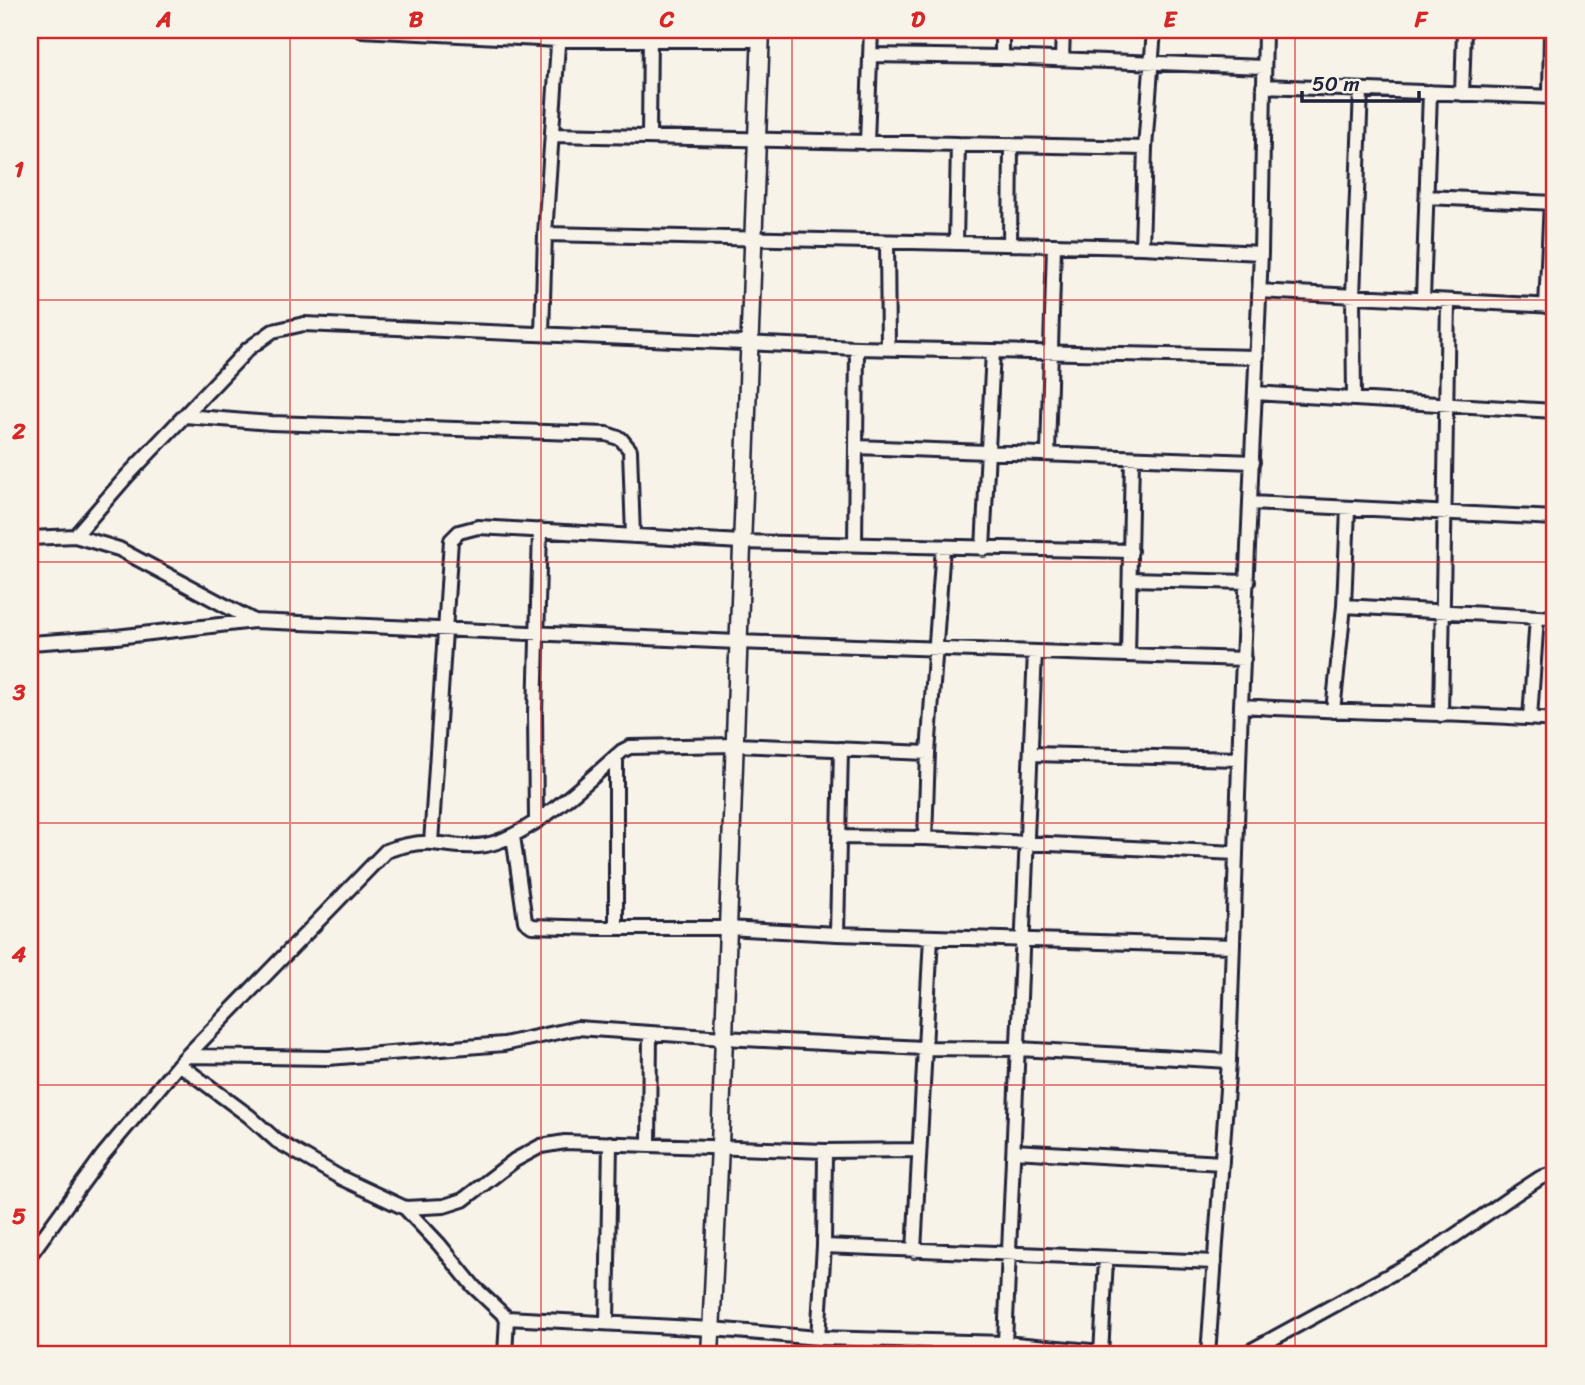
<svg xmlns="http://www.w3.org/2000/svg" width="1585" height="1385" font-family="Sriracha,sans-serif">
<style>
.lines{fill:none;stroke-linecap:round;stroke-linejoin:round}
.minor-casing{stroke:#22223b;stroke-width:18}
.tertiary-casing{stroke:#22223b;stroke-width:21}
.minor{stroke:#f7f3e8;stroke-width:12}
.tertiary{stroke:#f7f3e8;stroke-width:16}
.grid{fill:none;stroke:#d62828;stroke-width:2;stroke-opacity:0.55}
.neatline{fill:none;stroke:#d62828;stroke-width:2.5}
.grid-label{font-size:23px;text-anchor:middle;font-weight:bold;fill:#d62828}
</style>
<rect width="100%" height="100%" fill="#f7f3e8"/>
<filter id="ink" filterUnits="userSpaceOnUse"><feTurbulence type="fractalNoise" baseFrequency=".0143" numOctaves="2"/><feDisplacementMap in="SourceGraphic" scale="14" xChannelSelector="R" yChannelSelector="G"/><feConvolveMatrix kernelMatrix="1 2 1 2 8 2 1 2 1" color-interpolation-filters="sRGB"/></filter>
<g filter="url(#ink)">
<g class="lines">
<defs>
<path id="minor" d="M360 30 558 40H761
M870 55 1002 57 1264 67
M1002 57V30
M1062 59 1063 30
M1263 86 1555 97
M1462 94 1464 30
M1550 97 1551 30
M553 135 1145 148
M649 137 650 30
M867 143 871 30
M1427 197 1555 203
M545 234 1142 247 1261 253
M887 242 888 349
M956 243 958 144
M1010 244 1011 145
M1142 247 1145 148 1154 30
M1259 291 1555 306
M1423 299 1430 92
M1546 306 1551 202
M542 334 545 234 559 30
M1255 393 1555 411
M1354 399 1353 296 1361 90
M185 416 271 423 607 434 621 439 630 450 633 536
M856 447 1253 462
M1048 453 1054 245
M1251 503 1555 518
M75 536 127 476 248 349 273 331 304 324 857 348 1257 357
M30 538 75 536 119 549 254 621 738 642 1244 659
M855 545 857 348
M983 549 993 351
M1130 579 1248 582
M1344 606 1555 618
M30 643 116 637 254 621
M1128 655 1132 458
M1241 706C1346 713 1451 712 1555 720
M1333 711 1344 606 1348 509
M1441 715 1448 301
M1530 718 1537 617
M1031 754 1239 759
M616 757V928
M536 820 535 714 540 530
M513 836 525 921 532 926 600 928H727L837 934 1233 946
M839 837 925 838 1236 853
M925 838 928 753 943 547
M431 843 451 540 459 532 478 527 741 542 1131 551
M837 934 841 749
M187 1056 328 1058 504 1044 577 1028 724 1038 923 1048 1019 1049 1229 1061
M179 1064 249 1116 277 1141 341 1178 405 1208 439 1244 474 1287 507 1318 712 1329 818 1338 1005 1343 1101 1352
M649 1144 650 1033
M1014 1151 1222 1163
M405 1208 444 1206 463 1200 515 1160 541 1146 565 1142 825 1151 918 1150
M824 1246 1215 1262
M914 1251 931 937
M30 1255 103 1155 179 1064 386 851C400 846 417 842 433 843 451 845 468 848 486 845 531 836 588 781 622 751L630 747 735 745 928 753
M607 1323 610 1143
M818 1338 824 1246 825 1151
M1005 1343 1035 652
M505 1355 507 1318
M908 1355 909 1341
M1101 1355 1106 1259
M1208 1355 1229 1061 1241 706 1261 253 1265 30
M1243 1355 1428 1254 1514 1195 1540 1178 1555 1173"/>
<path id="tertiary" d="M710 1355 720 1146 761 30"/>
</defs>
<!-- minor casing -->
<use href="#minor" class="minor-casing"/>
<!-- tertiary casing -->
<use href="#tertiary" class="tertiary-casing"/>
<!-- minor -->
<use href="#minor" class="minor"/>
<!-- tertiary -->
<use href="#tertiary" class="tertiary"/>
</g>
</g>
<!-- grid -->
<path class="grid" d="M290 30V1355M541 30V1355M792 30V1355M1044 30V1355M1295 30V1355M30 300H1555M30 562H1555M30 823H1555M30 1085H1555"/>
<!-- margin -->
<rect width="1585" height="1385" fill="none" stroke="#f7f3e8" stroke-width="77"/>
<!-- scale -->
<path d="M1302 91v10h117v-10" fill="none" stroke="#22223b" stroke-width="3.5"/>
<text x="1312" y="91" font-size="21" fill="#22223b" stroke="#f7f3e8" stroke-width="5" paint-order="stroke">50 m</text>
<rect x="38" y="38" width="1508" height="1308" class="neatline"/>
<g class="grid-label">
<text x="164" y="27">A</text>
<text x="416" y="27">B</text>
<text x="667" y="27">C</text>
<text x="918" y="27">D</text>
<text x="1170" y="27">E</text>
<text x="1421" y="27">F</text>
<text x="19" y="177">1</text>
<text x="19" y="439">2</text>
<text x="19" y="700">3</text>
<text x="19" y="962">4</text>
<text x="19" y="1224">5</text>
</g>
</svg>
